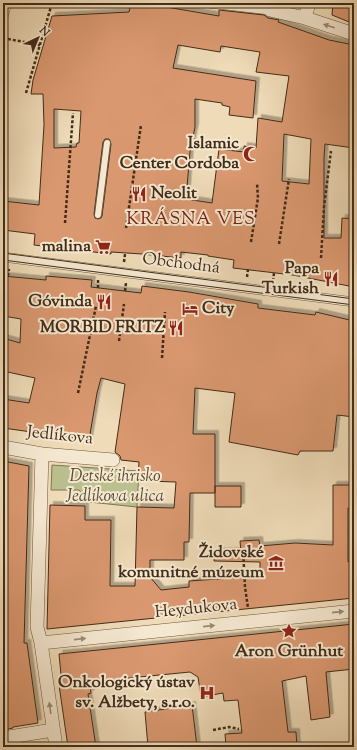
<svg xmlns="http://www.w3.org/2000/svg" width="357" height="750" font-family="'Sorts Mill Goudy',serif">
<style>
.green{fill:#bac08e;stroke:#7e7653}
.building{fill:#da9870;stroke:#412c18;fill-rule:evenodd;filter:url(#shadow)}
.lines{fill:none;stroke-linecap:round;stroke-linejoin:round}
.service-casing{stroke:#6c5840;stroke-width:8}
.pedestrian-casing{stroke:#6c5840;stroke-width:10}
.minor-casing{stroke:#6c5840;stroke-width:14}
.path{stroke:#412c18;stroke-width:2.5;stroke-dasharray:3 2;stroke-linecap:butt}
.service{stroke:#f5e8d1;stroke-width:6}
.pedestrian{stroke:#f5e8d1;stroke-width:9}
.minor{stroke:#f5e8d1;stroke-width:13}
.tram{stroke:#412c18;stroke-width:1}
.oneway{fill:#9b8a74}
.labels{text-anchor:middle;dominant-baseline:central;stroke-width:4;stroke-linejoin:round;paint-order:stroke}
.poi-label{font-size:17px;font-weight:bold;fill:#412c18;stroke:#f5e8d1;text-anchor:end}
.street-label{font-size:17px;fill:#412c18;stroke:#f5e8d1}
.park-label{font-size:17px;font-style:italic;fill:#594a30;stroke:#f5e8d1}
.neighbourhood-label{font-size:18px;letter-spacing:1px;fill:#7a1f14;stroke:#f5e8d1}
</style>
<defs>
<filter id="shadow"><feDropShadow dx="3.5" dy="-3.5" stdDeviation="0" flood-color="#0004"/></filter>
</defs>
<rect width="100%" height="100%" fill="#efdbb8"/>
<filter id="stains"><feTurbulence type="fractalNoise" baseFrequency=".005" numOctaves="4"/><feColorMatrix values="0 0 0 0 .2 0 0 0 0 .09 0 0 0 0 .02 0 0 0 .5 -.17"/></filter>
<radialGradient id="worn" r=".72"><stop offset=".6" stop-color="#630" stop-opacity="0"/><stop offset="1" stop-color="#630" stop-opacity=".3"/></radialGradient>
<!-- green -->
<path class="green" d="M52 465 139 471 137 507 89 502 79 490H51Z"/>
<!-- building -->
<path class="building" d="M131 3H143L219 16V10L264 15 268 18 279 20 278 22 298 29 329 40 354 45V148L325 144 324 158V238H341L342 218 354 219V287L293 275 233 268 234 260 208 256V255L181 252V258L142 254 111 252V254L34 245 35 234 3 230V201L39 205 44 125 43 94H31L33 80 52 16 129 12ZM178 45 220 52 221 46 260 52 256 72 289 76 282 122 258 118 256 148 244 146V152L219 149 212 203 186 199 190 152 195 127V99L222 103V105L230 107 229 115 253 118 256 81 173 68ZM54 109 81 111 79 143H77L76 147 54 148ZM284 134 311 139 309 184 282 181ZM105 139H109L111 144 102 216 101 218 98 219 95 218 94 214 103 142Z
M333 3H354V24L332 15Z
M3 276 46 280V276L92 280 91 287 141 293 142 286 189 292 258 304V308L315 315 316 312 354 321V417L337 415 333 451H300L298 455 229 442 235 393 195 388 193 434H215V493H190L189 542H184V560H150V577L161 590 189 587V581L260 576V562L214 561V552L241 551 240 541 259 540 260 546 295 543 333 545V485H354V508H348V562L354 561V598L47 629 50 505 85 506V520H111L110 586H135L137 507 174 508 176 482 147 481V480L138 479 139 462 121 460 120 456 115 452 125 384 101 378 97 393 89 440 3 428V399L29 403 35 378 3 371V338L20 343 21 319 3 316Z
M3 461 29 466 24 643H27L38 723 13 727V728L3 730Z
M215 486H241V507H215Z
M354 624V669L326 672 330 717 311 720 306 676 282 681 288 732H296L297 747H226L225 734 242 733 238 700 224 701 223 693 201 697 198 677 190 672 89 682 91 693 88 694 96 747H68L59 685H62L59 654Z
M192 705 197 747H148L145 712Z"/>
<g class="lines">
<defs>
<path id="service" d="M98 215 107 143"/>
<path id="pedestrian" d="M208 3 270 10
M3 17 7 3
M3 257 354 302"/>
<path id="minor" d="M270 10 305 18 354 34
M305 18 309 3
M3 447 42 454 113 460
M42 454 37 627 41 643 56 747
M41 643 354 611
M3 738 53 730"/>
</defs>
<!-- service casing -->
<use href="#service" class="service-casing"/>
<!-- pedestrian casing -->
<use href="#pedestrian" class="pedestrian-casing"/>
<!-- minor casing -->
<use href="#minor" class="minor-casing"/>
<!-- path -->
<path class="path" d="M3 38 40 45
M26 93 52 3
M65 223 73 113
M126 228 141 125
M251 242 258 198 257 183
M279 244 289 179
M321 258 324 207 331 151
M124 262 125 254
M8 276 9 269
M247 277 248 269
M273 281 274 273
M98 288V279
M125 291 126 283
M119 341 124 304
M162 358 165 312
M78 393 96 306
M243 549 245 587 248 608
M213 730 229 727 239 729"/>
<!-- service -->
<use href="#service" class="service"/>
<!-- pedestrian -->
<use href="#pedestrian" class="pedestrian"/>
<!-- minor -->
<use href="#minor" class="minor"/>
<!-- tram -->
<path class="tram" d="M3 253 354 299
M3 260 354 305"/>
</g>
<!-- one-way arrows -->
<defs><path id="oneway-solid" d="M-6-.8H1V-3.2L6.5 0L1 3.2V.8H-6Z"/></defs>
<g class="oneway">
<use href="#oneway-solid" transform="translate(329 26) rotate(-162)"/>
<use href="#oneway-solid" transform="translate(338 612) rotate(-6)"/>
<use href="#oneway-solid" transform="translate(209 626) rotate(-6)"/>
<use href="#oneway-solid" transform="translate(80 639) rotate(-6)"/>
<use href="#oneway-solid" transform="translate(50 708) rotate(-98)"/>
</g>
<!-- icons -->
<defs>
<symbol id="mosque-bare" viewBox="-9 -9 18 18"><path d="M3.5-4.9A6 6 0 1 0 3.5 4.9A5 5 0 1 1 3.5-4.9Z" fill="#8f2418" stroke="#f5e8d1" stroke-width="2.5" paint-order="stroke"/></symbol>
<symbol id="restaurant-bare" viewBox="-9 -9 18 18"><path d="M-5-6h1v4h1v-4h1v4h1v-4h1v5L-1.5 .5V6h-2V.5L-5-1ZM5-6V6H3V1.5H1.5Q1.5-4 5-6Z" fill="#8f2418" stroke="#f5e8d1" stroke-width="2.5" paint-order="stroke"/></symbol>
<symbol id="supermarket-bare" viewBox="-9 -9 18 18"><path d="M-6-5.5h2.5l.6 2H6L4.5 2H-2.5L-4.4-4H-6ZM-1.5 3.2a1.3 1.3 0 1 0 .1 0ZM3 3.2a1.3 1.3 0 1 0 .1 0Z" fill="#8f2418" stroke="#f5e8d1" stroke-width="2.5" paint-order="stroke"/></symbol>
<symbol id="hotel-bare" viewBox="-9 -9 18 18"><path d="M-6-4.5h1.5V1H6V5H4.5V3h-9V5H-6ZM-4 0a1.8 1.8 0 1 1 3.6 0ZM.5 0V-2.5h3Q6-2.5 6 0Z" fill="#8f2418" stroke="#f5e8d1" stroke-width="2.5" paint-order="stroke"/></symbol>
<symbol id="museum-bare" viewBox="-9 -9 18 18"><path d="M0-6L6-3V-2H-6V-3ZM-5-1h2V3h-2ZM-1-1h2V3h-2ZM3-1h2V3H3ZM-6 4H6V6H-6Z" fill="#8f2418" stroke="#f5e8d1" stroke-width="2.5" paint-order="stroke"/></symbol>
<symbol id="sight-bare" viewBox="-9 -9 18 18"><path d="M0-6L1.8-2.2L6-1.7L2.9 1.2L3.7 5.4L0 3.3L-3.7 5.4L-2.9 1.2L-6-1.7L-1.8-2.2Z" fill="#8f2418" stroke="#f5e8d1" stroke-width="2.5" paint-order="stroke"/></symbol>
<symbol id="hospital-bare" viewBox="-9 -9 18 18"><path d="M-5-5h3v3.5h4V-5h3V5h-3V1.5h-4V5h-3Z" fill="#8f2418" stroke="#f5e8d1" stroke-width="2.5" paint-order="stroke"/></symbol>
</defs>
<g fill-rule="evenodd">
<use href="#mosque-bare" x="240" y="143" width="22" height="22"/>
<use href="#restaurant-bare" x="128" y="183" width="22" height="22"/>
<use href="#supermarket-bare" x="92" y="236" width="22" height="22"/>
<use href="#restaurant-bare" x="320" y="268" width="22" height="22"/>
<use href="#restaurant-bare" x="93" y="291" width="22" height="22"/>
<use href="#hotel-bare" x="179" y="298" width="22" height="22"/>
<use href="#restaurant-bare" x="165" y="317" width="22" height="22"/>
<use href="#museum-bare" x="265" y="552" width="22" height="22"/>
<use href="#sight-bare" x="278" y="620" width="22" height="22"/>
<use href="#hospital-bare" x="196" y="682" width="22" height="22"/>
</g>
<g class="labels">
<!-- poi labels -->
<g class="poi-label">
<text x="239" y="144">Islamic<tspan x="239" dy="20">Center Cordoba</tspan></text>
<text x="151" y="194" text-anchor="start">Neolit</text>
<text x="91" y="247">malina</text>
<text x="319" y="269">Papa<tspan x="319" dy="20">Turkish</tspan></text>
<text x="92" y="302">Góvinda</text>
<text x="202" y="309" text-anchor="start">City</text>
<text x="164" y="328">MORBID FRITZ</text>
<text x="264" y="553">Židovské<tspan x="264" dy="20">komunitné múzeum</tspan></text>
<text x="289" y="652" text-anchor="middle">Aron Grünhut</text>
<text x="195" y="683">Onkologický ústav<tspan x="195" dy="20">sv. Alžbety, s.r.o.</tspan></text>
</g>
<!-- street labels -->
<g class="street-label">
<text transform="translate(181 264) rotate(7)">Obchodná</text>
<text transform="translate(60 436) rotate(6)">Jedlíkova</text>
<text transform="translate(196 609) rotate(-6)">Heydukova</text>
</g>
<!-- park labels -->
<g class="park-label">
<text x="115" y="477">Detské ihrisko<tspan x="115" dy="20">Jedlíkova ulica</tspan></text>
</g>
<!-- neighbourhood labels -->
<g class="neighbourhood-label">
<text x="191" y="220">KRÁSNA VES</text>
</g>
</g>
<!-- margin -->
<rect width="357" height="750" fill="none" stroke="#efdbb8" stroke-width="16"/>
<rect x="4" y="4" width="349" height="742" fill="none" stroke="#412c18" stroke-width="2"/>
<rect x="8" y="8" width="341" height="734" fill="none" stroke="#412c18"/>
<!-- north arrow -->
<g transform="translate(38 38) rotate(44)" stroke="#f5e8d1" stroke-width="3" paint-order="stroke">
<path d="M0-3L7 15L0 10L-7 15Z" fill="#412c18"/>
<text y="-6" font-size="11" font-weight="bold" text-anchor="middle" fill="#412c18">N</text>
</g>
<rect width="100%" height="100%" filter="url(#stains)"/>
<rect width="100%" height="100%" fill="url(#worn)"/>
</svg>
